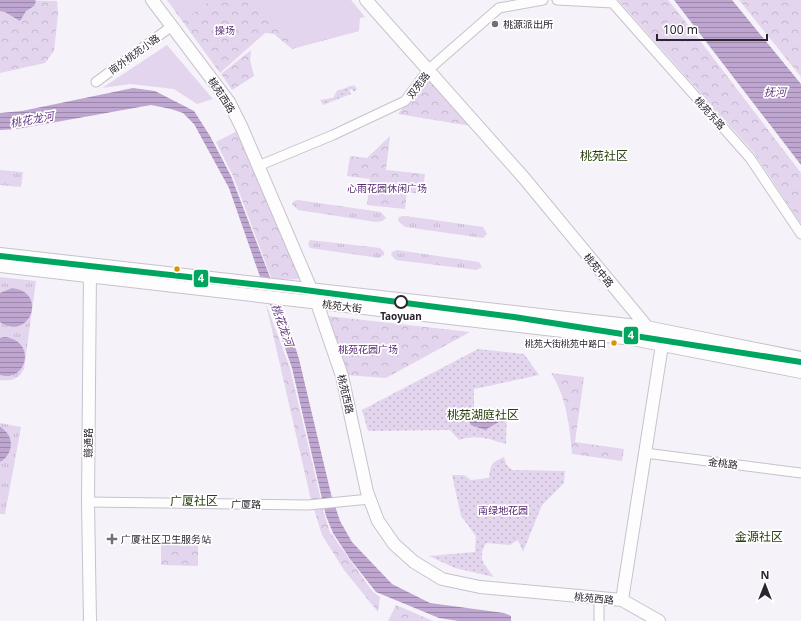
<svg xmlns="http://www.w3.org/2000/svg" width="801" height="621" font-family="'Noto Sans','Noto Sans SC',sans-serif">
<style>
.grass{fill:url(#grass-tufts)}
.forest{fill:url(#forest-crowns)}
.garden{fill:url(#garden-dots)}
.pitch{fill:#e3d5ed}
.water{fill:url(#water-rules)}
.lines{fill:none;stroke-linecap:round;stroke-linejoin:round}
.street-casing{stroke:#c7c2cb;stroke-width:11}
.secondary-casing{stroke:#c7c2cb;stroke-width:14}
.street{stroke:#fefdfe;stroke-width:9}
.secondary{stroke:#fefdfe;stroke-width:12}
.metro-1-casing{stroke:#fff;stroke-width:9}
.metro-1{stroke:#00a560;stroke-width:6}
.poi-dot{fill:#736d77;stroke:#fff;stroke-width:1.5}
.bus-dot{fill:#d99307;stroke:#fff;stroke-width:1.5}
.stop-dot{fill:#fff;stroke:#2c2531;stroke-width:2}
.labels{text-anchor:middle;dominant-baseline:central;stroke-width:3.5;stroke-linejoin:round;paint-order:stroke}
.bus-label{font-size:9px;fill:#2c2531;stroke:#fff;text-anchor:end}
.poi-label{font-size:10px;fill:#2c2531;stroke:#fff;text-anchor:start}
.park-label{font-size:10px;fill:#582b73;stroke:#fff}
.street-label{font-size:10px;fill:#2c2531;stroke:#fff}
.stop-label{font-size:10px;font-weight:bold;fill:#2c2531;stroke:#fff}
.water-label{font-size:11px;font-style:italic;fill:#643780;stroke:#fff}
.quarter-label{font-size:12px;fill:#29400d;stroke:#fff}
.line-badge{stroke:#fff;stroke-width:1.5}
.badge-label{font-size:11px;text-anchor:middle;font-weight:bold;fill:#fff}
</style>
<defs>
<pattern id="grass-tufts" width="24" height="20" patternUnits="userSpaceOnUse"><rect width="24" height="20" fill="#e3d5ed"/><path d="M3 7l-1-3M5 7V3M7 7l1-3M15 17l-1-3M17 17v-4M19 17l1-3" fill="none" stroke="#c3b7cc"/></pattern>
<pattern id="forest-crowns" width="20" height="18" patternUnits="userSpaceOnUse"><rect width="20" height="18" fill="#e3d5ed"/><path d="M2 6a3 3 0 1 1 6 0M12 15a3 3 0 1 1 6 0" fill="none" stroke="#c3b7cc"/></pattern>
<pattern id="garden-dots" width="8" height="8" patternUnits="userSpaceOnUse"><rect width="8" height="8" fill="#e3d5ed"/><path d="M2 2h.1M6 6h.1" fill="none" stroke="#c3b7cc" stroke-width="1.8" stroke-linecap="round"/></pattern>
<pattern id="water-rules" width="6" height="5" patternUnits="userSpaceOnUse"><rect width="6" height="5" fill="#bfa6d1"/><path d="M0 2.5h6" fill="none" stroke="#9b87aa"/></pattern>
</defs>
<rect width="100%" height="100%" fill="#f6f2f9"/>
<!-- grass -->
<path class="grass" d="M0 170 23 172 21 187 0 185Z
M298 200 381 212 386 218 382 221 376 222 298 210 292 204 294 201Z
M406 216 483 227 487 234 483 238 405 227 398 221 399 217Z
M310 240 380 248 384 252V255L379 258 310 248 308 244Z
M397 250 479 262 482 267 477 270 396 260 391 255 392 252Z
M0 277 36 281 24 369C18 380 11 381 0 380Z
M0 423 21 427 5 514H0Z"/>
<!-- forest -->
<path class="forest" d="M0 0 57 1 58 14 54 51 45 63 0 73Z
M167 0H351L365 17 360 18 359 31 292 49 274 34 265 33 220 73Z
M618 0H668L682 17 801 173V224L754 153Z
M739 0H801V77Z
M251 50 250 60 254 76 232 90 221 74Z
M428 77 471 126 398 114Z
M239 130 303 279 272 280 233 176 216 142Z
M390 136 386 170 425 174 422 194 407 192 405 209 367 205 370 179 347 176 350 156 367 158Z
M266 304 290 368 325 517 330 532 373 592 380 597 378 612 344 570 322 535 311 500Z
M328 316 470 332 386 378 346 375Z
M551 373 584 377 575 442 624 449 622 461 572 454C570 427 566 396 551 373Z
M161 541H198V566L161 565Z
M396 605 433 621H388Z"/>
<!-- garden -->
<path class="garden" d="M354 85 357 89 354 92 352 89 349 90 351 94 323 105 320 100 333 98 337 91Z
M478 349 524 354 539 375 474 389V410H507L506 444C490 439 475 434 459 440L450 430 368 431 362 410Z
M504 457 506 464 512 470 565 471 564 483 542 505 523 552 518 540 510 545 486 543C477 559 484 564 494 577L455 568 429 556 475 552 476 536 461 516 452 475H464L471 480 489 478C491 464 491 463 504 457Z"/>
<!-- pitch -->
<path class="pitch" d="M174 0H211L187 18Z
M256 0H348L359 13 358 31 296 47Z
M167 45 213 99 197 104 174 89 130 84 102 88Z"/>
<!-- water -->
<path class="water" d="M0 0H35L36 1 34 6 26 11 20 21 5 12 0 11Z
M674 0H732L801 84V165Z
M133 88 155 91 194 111 210 136 231 176 288 324 299 359 331 494 340 521 352 542 392 584 430 603 504 613 511 616V621H458L439 618 376 592 350 559 333 533 326 516 292 368 229 188 194 124 183 113 171 109 151 105 17 129 0 130V113L22 111Z
M12 288C49 292 29 342 0 322V293Z
M5 337C37 341 27 383 0 375V338Z
M481 411 490 414 493 412 499 415 500 419 499 422 485 430 471 425 469 421 470 417Z
M0 427C15 435 14 454 0 462Z"/>
<g class="lines">
<defs>
<path id="street" d="M557 0 613 3
M610 0 750 158 801 234
M96 82 172 26
M258 166 333 135 405 101 428 70 499 8 543 0
M645 453 801 473
M88 502 308 505 370 499
M599 598V621"/>
<path id="secondary" d="M152 0 229 102 242 128 317 303 342 376 367 492 378 521 394 544 414 562 442 579 480 587 622 600 659 621
M366 0 524 178 662 345 622 600
M0 254 646 327 801 358
M0 266 632 339 801 372
M90 621 88 502 90 270"/>
</defs>
<!-- street casing -->
<use href="#street" class="street-casing"/>
<!-- secondary casing -->
<use href="#secondary" class="secondary-casing"/>
<!-- street -->
<use href="#street" class="street"/>
<!-- secondary -->
<use href="#secondary" class="secondary"/>
<defs>
<path id="metro-1" d="M0 256 297 289 514 317 801 362"/>
</defs>
<!-- metro-1 casing -->
<use href="#metro-1" class="metro-1-casing"/>
<!-- metro-1 -->
<use href="#metro-1" class="metro-1"/>
</g>
<!-- markers -->
<g class="poi-dot">
<circle cx="495" cy="24" r="4"/>
<path d="M110 533h4v4h4v4h-4v4h-4v-4h-4v-4h4z"/>
</g>
<g class="bus-dot">
<circle cx="177" cy="269" r="3.5"/>
<circle cx="614" cy="343" r="3.5"/>
</g>
<circle class="stop-dot" cx="401" cy="302" r="6"/>
<g class="labels">
<!-- bus labels -->
<g class="bus-label">
<text x="606" y="343">桃苑大街桃苑中路口</text>
</g>
<!-- poi labels -->
<g class="poi-label">
<text x="503" y="24">桃源派出所</text>
<text x="121" y="539">广厦社区卫生服务站</text>
</g>
<!-- park labels -->
<g class="park-label">
<text x="225" y="30">操场</text>
<text x="387" y="188">心雨花园休闲广场</text>
<text x="368" y="349">桃苑花园广场</text>
<text x="503" y="510">南绿地花园</text>
</g>
<!-- street labels -->
<g class="street-label">
<text transform="translate(134 54) rotate(-36)">南外桃苑小路</text>
<text transform="translate(418 85) rotate(-53)">双苑路</text>
<text transform="translate(222 95) rotate(57)">桃苑西路</text>
<text transform="translate(710 113) rotate(48)">桃苑东路</text>
<text transform="translate(599 270) rotate(51)">桃苑中路</text>
<text transform="translate(342 306) rotate(7)">桃苑大街</text>
<text transform="translate(346 394) rotate(77)">桃苑西路</text>
<text transform="translate(88 443) rotate(-90)">赣通路</text>
<text transform="translate(723 463) rotate(7)">金桃路</text>
<text transform="translate(246 504) rotate(1)">广厦路</text>
<text transform="translate(594 598) rotate(6)">桃苑西路</text>
</g>
<!-- stop labels -->
<g class="stop-label">
<text x="401" y="316">Taoyuan</text>
</g>
<!-- water labels -->
<g class="water-label">
<text x="775" y="91">抚河</text>
<text transform="translate(32 119) rotate(-10)">桃花龙河</text>
<text transform="translate(283 325) rotate(70)">桃花龙河</text>
</g>
<!-- quarter labels -->
<g class="quarter-label">
<text x="604" y="155">桃苑社区</text>
<text x="483" y="414">桃苑湖庭社区</text>
<text x="194" y="500">广厦社区</text>
<text x="759" y="536">金源社区</text>
</g>
</g>
<g class="line-badge">
<rect x="193" y="269" width="16" height="19" rx="4" fill="#00a560"/>
<rect x="623" y="326" width="16" height="19" rx="4" fill="#00a560"/>
</g>
<g class="badge-label">
<text x="201" y="282">4</text>
<text x="631" y="339">4</text>
</g>
<!-- north arrow -->
<g transform="translate(765 585)" stroke="#ffffff" stroke-width="3" paint-order="stroke">
<path d="M0-3L7 15L0 10L-7 15Z" fill="#2c2531"/>
<text y="-6" font-size="11" font-weight="bold" text-anchor="middle" fill="#2c2531">N</text>
</g>
<!-- scale -->
<path d="M657 34v6h110v-6" fill="none" stroke="#2c2531" stroke-width="2"/>
<text x="663" y="34" font-size="12" fill="#2c2531" stroke="#ffffff" stroke-width="3" paint-order="stroke">100 m</text>
</svg>
